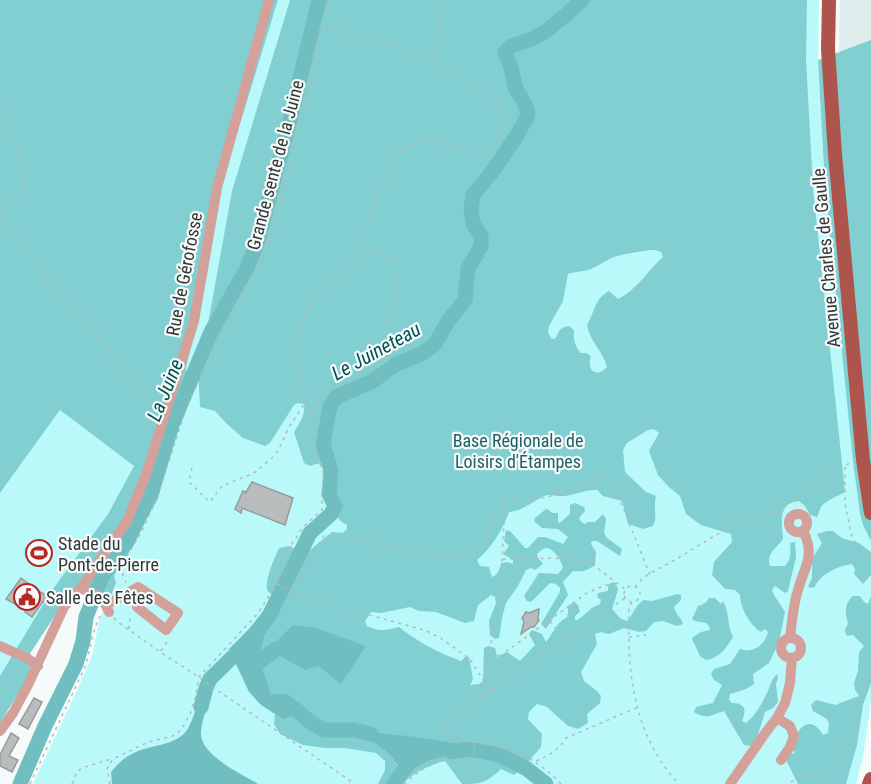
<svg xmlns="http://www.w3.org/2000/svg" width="871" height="784" font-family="'Roboto Condensed',sans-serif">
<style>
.built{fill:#e0eded}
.green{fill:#b9f9fa}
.forest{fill:#81cfd1;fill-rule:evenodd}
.water{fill:#71bec0}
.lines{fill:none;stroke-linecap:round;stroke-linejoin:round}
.river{stroke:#71bec0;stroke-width:15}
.building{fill:#b8bcbc;stroke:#979b9b;stroke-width:1.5}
.path{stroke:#b4b8b8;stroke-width:1.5;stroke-dasharray:3 4.5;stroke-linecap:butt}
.minor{stroke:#d4a19a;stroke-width:10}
.major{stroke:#ad554c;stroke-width:14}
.labels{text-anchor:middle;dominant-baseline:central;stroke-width:4.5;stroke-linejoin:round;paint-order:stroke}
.street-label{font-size:18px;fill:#353636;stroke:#f5fafa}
.park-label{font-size:18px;fill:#1e5f61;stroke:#f5fafa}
.poi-label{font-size:18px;fill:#353636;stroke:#f5fafa;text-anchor:start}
.water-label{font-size:20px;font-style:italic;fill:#075052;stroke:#f5fafa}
</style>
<rect width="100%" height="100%" fill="#f5fafa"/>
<!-- built -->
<path class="built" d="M840 0H871V41L839 55Z"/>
<!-- green -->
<path class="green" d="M278 0H819L818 60 825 187 858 501 863 525 871 541V701L863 757 856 784H33L79 686 92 656 100 617 108 603 114 576 158 499 174 435 188 405 186 368 197 322 220 189Z
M60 410 134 466 108 514 50 593 0 676V493Z"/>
<!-- forest -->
<path class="forest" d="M0 0H278L220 189 197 322 186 368 188 405 174 435 158 499 114 576 116 583 108 603 80 588 62 605 27 658 32 671 0 723V676L50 593 108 514 134 466 60 410 0 493Z
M290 0H807L806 60 813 188 845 492C839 495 824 502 821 507 819 510 819 514 817 517L810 515 805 506 799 501C777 503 782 523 783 539 776 549 766 553 770 566H785C791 560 791 552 790 543L795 542 796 557 788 591 785 593 775 586 772 590 774 595 785 612 779 642 769 663 753 674 754 684 746 689 730 694 729 700 732 703C745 703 747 710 742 721L746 723C757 714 764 700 770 686 772 681 772 679 777 674L778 678 776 684 778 702 773 708 765 712 757 738 752 746 744 745 724 711C711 715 707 720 694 712L696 707 713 703 722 685 714 680 711 674 714 669 730 664 740 649C753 654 765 645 768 632L765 629 761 632C750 625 740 608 740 595L735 590 725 589 712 575 714 562 732 542 731 534 701 525 686 514 680 496 669 487 658 475 649 451 659 433 654 429 648 430 627 443 623 450 625 472 646 492 656 496C653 506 658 518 653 526L643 529 628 524 622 501 603 496 597 490C584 489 572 497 558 496 553 496 550 494 544 496 532 502 522 511 509 512 502 531 492 547 477 560L480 566 489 567 492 577C498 575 500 569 501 563L507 562 513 564V560L503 554 509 546 504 541 506 530 511 532 525 548H528L538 537H545L563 544 568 537 558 529 542 528 534 521 535 518 546 509 549 510 552 513H558V523L561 522 570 514V505L575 503 584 507 585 511 579 518 581 522 585 524 588 522H595L603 514 606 519 604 533 607 538 622 549 620 556 597 541H592L591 544 596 552 595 565C587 571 582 572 573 571L563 582 568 595 546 629 541 624 560 592V588L556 584 550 583 531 602 527 601 524 596 539 573 558 574 563 568C562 562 554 548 546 548 543 548 539 552 537 554L538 558 543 564 535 570 531 568 526 570 518 586 506 603 502 618 499 638 495 639 490 635 489 621 496 603 495 597 491 595 478 605 474 621 465 623 436 612 419 611 410 607 381 613 371 612 365 621 367 626C378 632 387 630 399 627 418 642 439 653 461 661L465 657H469L473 679 470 685 479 684 483 681 484 648 488 646 495 648 497 657 507 652 520 661 535 645 529 634 532 630 542 634 546 642 559 623 567 617 568 613V606L574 602 578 605 580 612 575 616V620H578L592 608 600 604 601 600 597 597 598 593 608 591V585L613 582 617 586 618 590 612 609 620 618 627 621C634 614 635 605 644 600L652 601 677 594 681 595V600L674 607C675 613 681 617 683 624L677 626 663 621 654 622 646 631 639 632 624 628 609 634 601 632 595 634 597 644 581 672 584 681 597 691 601 696 600 703 587 714 588 723 578 729 568 726 547 707 537 704 529 712 528 719 542 734 541 747 523 768 514 775 501 769C486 783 481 784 462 784L445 761C428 765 414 773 401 784H378L385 770V761L376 753 345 748H325L303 745 280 734 274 724 275 714 284 720 294 715 300 703 288 694 271 695 260 660 266 628 262 624 260 617 273 609 280 601C277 597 271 595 268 591 263 584 275 556 279 548L290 546 302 554 310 550 332 532 343 533 347 529V525C345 524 340 521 339 519 334 514 329 492 330 486 332 475 336 472 326 463L316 464 310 466 304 463 294 432C299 425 306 413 304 404L298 403 294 405 270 443 265 446 243 438 226 423 215 411 200 407 198 369 208 324 232 191ZM650 250H655L661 252 663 257C647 271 637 290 618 299L609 291C594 299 595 312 587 325 589 340 603 351 607 367 596 379 586 370 591 356L586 353H581C575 347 573 339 574 330L569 326C560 328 559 330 556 338L552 339 548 333 549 326 563 301 568 274C576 271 584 272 591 269 600 265 607 259 617 256 628 253 639 252 650 250ZM365 646 341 683 318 666ZM354 731 468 749 429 761 409 772H401L390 755 376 744Z
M871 40V541L863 525 860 514 853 461 825 187 818 60Z
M827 531H833L842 538 859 543 871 552V575L863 584 854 574 855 569 852 564C838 566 820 574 815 587L810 588 808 586 812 578V559L822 543 817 534Z
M853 596H860L864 602 868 604 871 596V683L863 705 857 745 846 784H798L784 756 795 753 792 747C796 730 809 712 823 735L828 733 829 724 827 719 813 711 811 705 816 700 836 705 840 703 859 696 855 690 854 683 858 671 859 652 864 646 853 635 847 636C844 631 845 628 848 624 845 613 844 604 853 596Z
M709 598H715L721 604 723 601C730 613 727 626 733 637 726 648 720 658 706 660L700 656 692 639 693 637 701 632 710 630 709 626 706 623 695 621 692 619 698 606C703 605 706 603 709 598Z"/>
<!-- water -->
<path class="water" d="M258 620 266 628 260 660 271 694H288L300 703 294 715 284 720 261 705 249 692 229 649Z
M293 625 316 628 366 646 341 684 318 666 305 670 278 655 275 643Z
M202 686 209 691C209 705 202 718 201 732 199 755 242 774 258 784H112L111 772C117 765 123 758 132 754 149 744 175 747 187 730 195 717 198 700 202 686Z
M353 730 416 737 460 744 469 749 429 761 409 772H402L390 755 376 744Z"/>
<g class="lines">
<!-- river -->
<path class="river" d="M250 669 276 649
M277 706 280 707 296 709 310 722 324 730H353L371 734
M201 707 206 688 210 679 250 640 269 616 310 533 331 514 335 506 329 494 331 470 323 445 330 406 336 397 373 381 395 365 423 353 435 344 448 321 465 300 468 269 481 246V236L473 224 471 210 473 195 492 172 516 137 528 115 526 106 515 87 511 67 505 53 511 46 532 39 545 32 566 15 582 0
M451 752 469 749 500 755 527 769 546 784
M20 784 45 726 76 664 83 641 86 617 102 577 127 542 152 491 172 425 211 332 246 270 257 244 289 124 319 0
M394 784 413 757"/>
</g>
<!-- building -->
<path class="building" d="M252 482 293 498 285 525 242 508 241 513 235 509 243 491 246 492 245 494Z
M21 578 28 583 27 584 47 596 32 617 25 612 26 610 6 599Z
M539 609 538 619 539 620 534 627H531L521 634 524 622 522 618 526 612 529 613Z
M34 698 42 702 28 729 19 724Z
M11 733 19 738 9 756 18 760 12 772 0 766V755Z"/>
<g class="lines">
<!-- path -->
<path class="path" d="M435 58 440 37 441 0
M0 109 28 172 20 192 0 217
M0 219 19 241 55 290 96 335 141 395 157 406
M308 414 326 391 369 372 390 357 392 336 388 328 389 317 394 308 398 289V270L397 260 392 257 359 250
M845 467V504L851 532 853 540 863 549 871 563
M192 468 189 482 210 502 222 486 254 473 273 457 278 451 289 427 305 403 297 358 300 335 306 314 316 296 334 278 350 266 365 237 377 199 388 171 396 156 410 145 430 139 468 151 483 152 497 143 500 139 503 122 497 102 481 89 452 77 434 60 424 54 321 25
M770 512 794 500 834 471 852 462
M503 559 569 558 592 564 626 590
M126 583 120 567 141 533 157 498 187 406 214 346 241 293 256 271 267 245 285 181 312 74 321 25 329 0
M277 584 295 591 333 605 427 631 442 639 470 659 485 683
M624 594a8 8 0 1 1 16 0a8 8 0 1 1-16 0Z
M635 587C643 575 661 568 673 561 701 545 738 518 769 513 777 511 785 512 792 516
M295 591 303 569 324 536 356 539 451 559 474 552 488 537 489 519 505 501 543 498 563 493 603 478 609 479 614 485 650 575
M632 602 629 608C627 672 633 735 679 784
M114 618 118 622 160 652 199 677 214 688 355 784
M550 621 563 639
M129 629 130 616
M629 637 646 635
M161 651 168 640
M490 653 500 656
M508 677C505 670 505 662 500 656L587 593 603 586 617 583
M483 695 489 653 500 600 505 501
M536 761C550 755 558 751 566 738L636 708
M791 782 801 777 832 772 853 739 856 709 871 670
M30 784 85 667C90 650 92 632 100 616
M72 784 77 772 82 768 111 759
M110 784 107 769 113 759 148 742 173 736 182 729 191 712 196 695 199 677 259 612 277 583 282 562 289 548 304 526 322 510V494L324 475 319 461 305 403
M404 784C417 771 437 759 456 759 461 759 467 760 471 761
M468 784 475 742
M561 784C543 765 527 755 502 748 486 743 454 742 444 730L448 724 483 696 625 598"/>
<!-- minor -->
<path class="minor" d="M789 523a9 9 0 1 1 18 0a9 9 0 1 1-18 0Z
M138 587 178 613 166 630 137 607Z
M81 588 102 598 109 612
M106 605 138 587
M790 638C792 622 793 605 798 590 804 567 816 556 803 531
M781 648a10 10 0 1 1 20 0a10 10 0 1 1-20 0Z
M0 646 27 658 38 666
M777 718 790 726 794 736 790 747 781 760
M0 731 13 713 28 685 64 607 81 588 127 521 146 475 194 321 217 188 269 0
M730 784 766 732 777 718 785 703 790 683 792 658"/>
<!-- major -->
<path class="major" d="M829 0 828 49 835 154 863 460 871 513
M869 784 871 779"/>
</g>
<!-- icons -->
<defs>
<symbol id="stadium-ring" viewBox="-11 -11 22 22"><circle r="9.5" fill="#f5fafa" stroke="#b62722" stroke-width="1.5"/><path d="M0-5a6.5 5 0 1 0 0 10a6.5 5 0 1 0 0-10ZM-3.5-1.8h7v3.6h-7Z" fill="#b62722"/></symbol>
<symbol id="civic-ring" viewBox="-11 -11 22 22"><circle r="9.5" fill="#f5fafa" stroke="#b62722" stroke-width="1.5"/><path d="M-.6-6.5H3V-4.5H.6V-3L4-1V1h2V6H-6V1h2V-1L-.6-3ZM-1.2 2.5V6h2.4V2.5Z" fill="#b62722"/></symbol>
</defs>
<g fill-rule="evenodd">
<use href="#stadium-ring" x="24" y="538" width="30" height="30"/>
<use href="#civic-ring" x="12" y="582" width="30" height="30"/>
</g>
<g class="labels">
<!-- street labels -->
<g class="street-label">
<text transform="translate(275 165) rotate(-75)">Grande sente de la Juine</text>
<text transform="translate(826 258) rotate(-95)">Avenue Charles de Gaulle</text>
<text transform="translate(184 274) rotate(-79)">Rue de Gérofosse</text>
</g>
<!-- park labels -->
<g class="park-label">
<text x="518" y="440">Base Régionale de<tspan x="518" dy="21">Loisirs d'Étampes</tspan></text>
</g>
<!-- poi labels -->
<g class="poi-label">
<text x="58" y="543">Stade du<tspan x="58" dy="21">Pont-de-Pierre</tspan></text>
<text x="46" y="597">Salle des Fêtes</text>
</g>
<!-- water labels -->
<g class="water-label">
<text transform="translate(376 351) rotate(-29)">Le Juineteau</text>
<text transform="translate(165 390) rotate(-68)">La Juine</text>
</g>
</g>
</svg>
